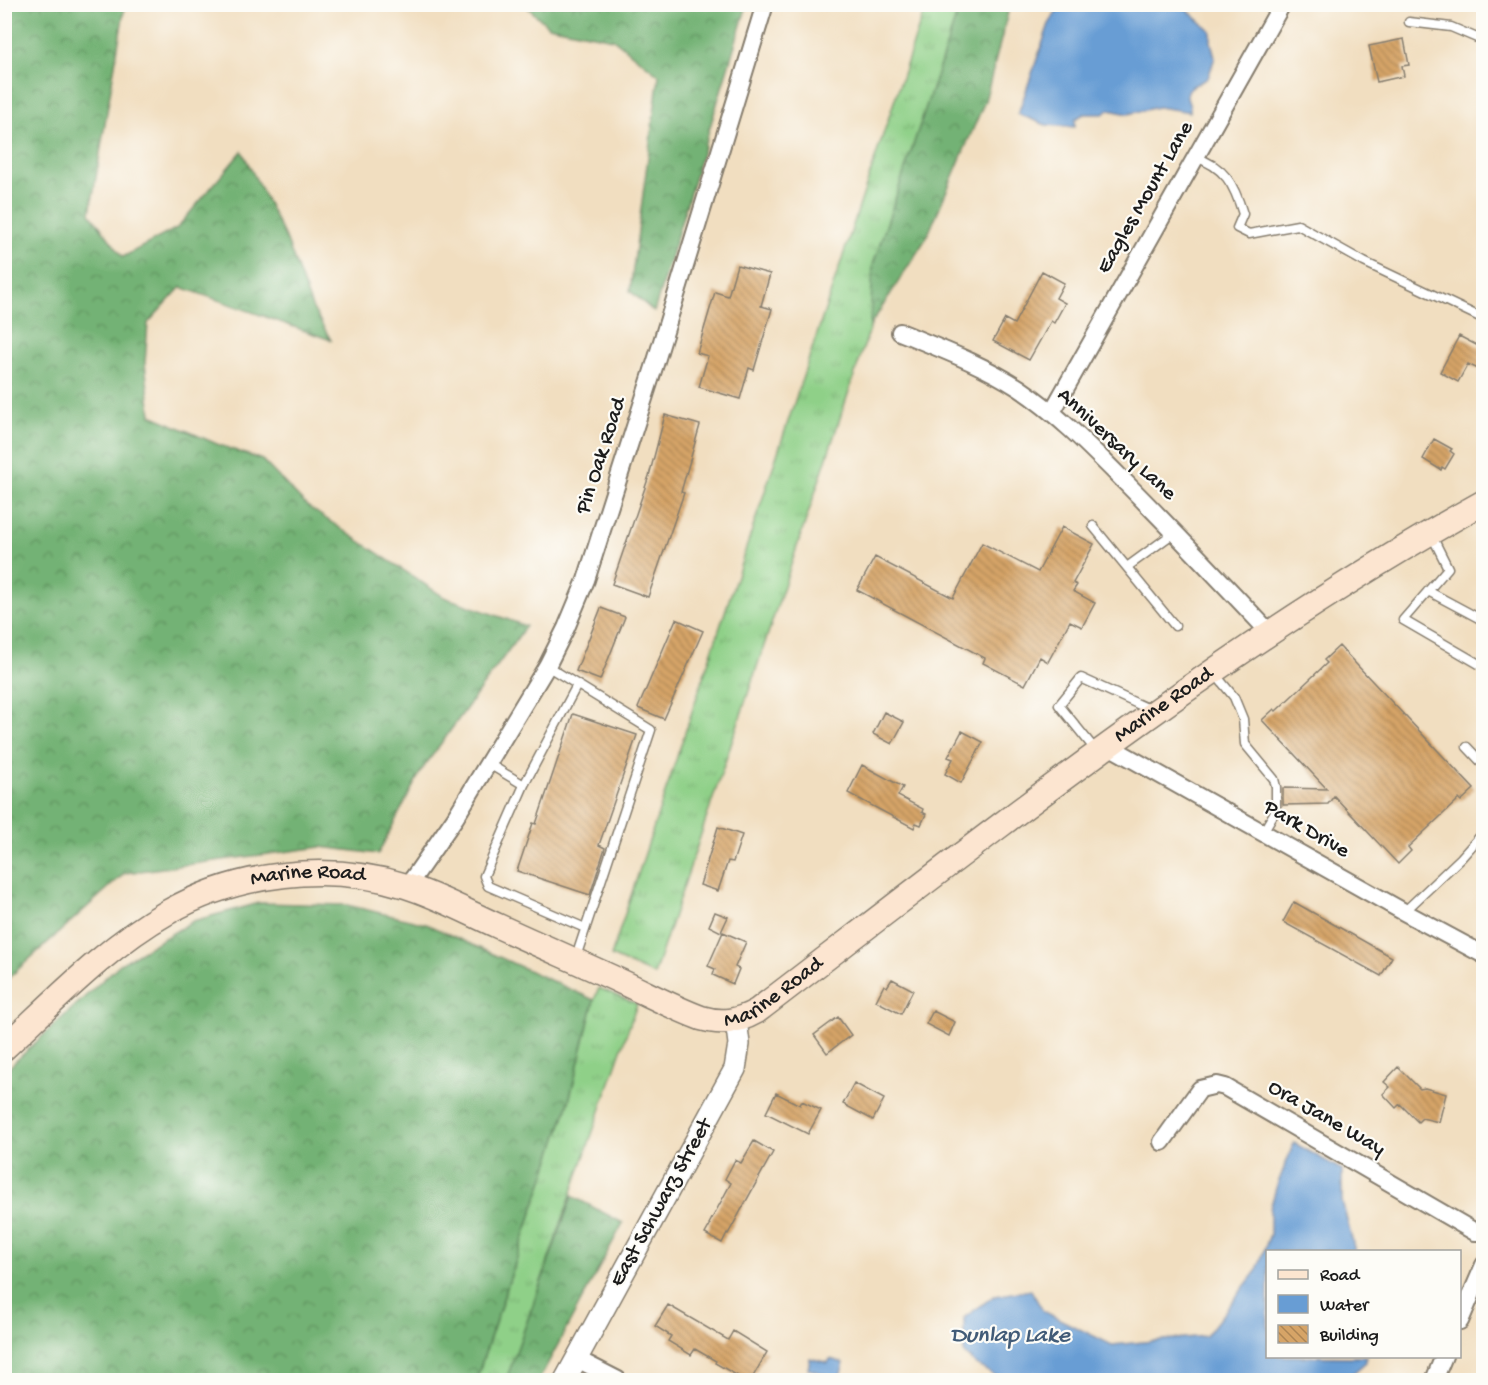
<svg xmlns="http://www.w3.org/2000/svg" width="1488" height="1385" font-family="'Gochi Hand',sans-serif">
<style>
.grass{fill:url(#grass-tufts);stroke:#567652;stroke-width:1.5}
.forest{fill:url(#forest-crowns);stroke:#486748;stroke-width:1.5}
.water{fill:#689dd4;stroke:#425c78;stroke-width:1.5}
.building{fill:url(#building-back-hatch)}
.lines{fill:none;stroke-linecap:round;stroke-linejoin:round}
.service-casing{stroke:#867d6e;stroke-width:11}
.minor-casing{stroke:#867d6e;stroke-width:20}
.tertiary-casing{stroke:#867d6e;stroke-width:24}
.secondary-casing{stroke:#867d6e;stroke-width:27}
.service{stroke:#fff;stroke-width:8}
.minor{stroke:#fff;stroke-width:16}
.tertiary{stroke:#fff;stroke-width:21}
.secondary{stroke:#fce5d0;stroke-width:24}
.labels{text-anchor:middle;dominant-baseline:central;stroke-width:4.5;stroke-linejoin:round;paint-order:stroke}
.street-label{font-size:22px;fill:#1c1c1c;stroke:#fdfcf7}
.water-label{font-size:24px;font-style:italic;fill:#425c78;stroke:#fdfcf7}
</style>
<defs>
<pattern id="grass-tufts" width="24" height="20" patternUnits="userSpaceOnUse" patternTransform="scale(1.5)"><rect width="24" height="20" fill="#8fd088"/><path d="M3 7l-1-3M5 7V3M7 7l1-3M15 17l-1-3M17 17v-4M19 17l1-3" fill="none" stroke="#7bb275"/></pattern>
<pattern id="forest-crowns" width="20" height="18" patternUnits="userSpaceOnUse" patternTransform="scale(1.5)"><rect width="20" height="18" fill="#73b274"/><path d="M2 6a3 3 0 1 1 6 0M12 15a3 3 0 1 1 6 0" fill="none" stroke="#5e905e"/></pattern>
<pattern id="building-back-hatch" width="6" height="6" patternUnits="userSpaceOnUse" patternTransform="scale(1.5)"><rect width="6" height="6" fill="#d6a467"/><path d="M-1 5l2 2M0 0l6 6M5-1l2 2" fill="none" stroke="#ad8554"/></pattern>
</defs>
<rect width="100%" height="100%" fill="#fdfcf7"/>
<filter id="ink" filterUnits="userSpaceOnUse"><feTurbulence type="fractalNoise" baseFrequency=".0167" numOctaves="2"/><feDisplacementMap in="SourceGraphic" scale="12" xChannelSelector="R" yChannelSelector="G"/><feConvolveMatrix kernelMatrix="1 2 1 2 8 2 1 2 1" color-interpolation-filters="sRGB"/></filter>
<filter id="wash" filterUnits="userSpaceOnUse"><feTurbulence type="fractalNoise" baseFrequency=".008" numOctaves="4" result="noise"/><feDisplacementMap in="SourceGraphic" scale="24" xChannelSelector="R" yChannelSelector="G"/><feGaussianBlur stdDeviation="1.35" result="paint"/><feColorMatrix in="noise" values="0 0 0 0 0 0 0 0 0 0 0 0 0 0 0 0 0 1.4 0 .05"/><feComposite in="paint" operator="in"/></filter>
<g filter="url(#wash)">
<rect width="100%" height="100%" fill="#f1dec0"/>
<!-- grass -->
<path class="grass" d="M926 5H978L654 975 611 956Z
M599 988 637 1004 507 1380H476L568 1105 594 1000Z"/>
<!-- forest -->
<path class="forest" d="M5 4 125 5 90 213 123 257 177 228 242 151 287 241 312 307 331 340 181 287 148 323 145 363 151 415 217 444 262 460 307 506 444 597 526 626 421 771 378 854 321 847 125 873 5 981Z
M525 5H747L654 312 630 291 659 75 613 39 548 26Z
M960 5H1010L985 101 927 237 870 326 873 265Z
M259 903 347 905 426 924 594 1000 568 1105 476 1380H5V1071L120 964 193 921Z
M572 1196 623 1223 539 1380H506Z"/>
<!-- water -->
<path class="water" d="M1060 5H1175L1186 9 1211 31V42L1215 57 1208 78C1201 83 1186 85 1187 97 1188 104 1191 104 1190 112L1158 107 1128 114 1109 110 1103 114H1084L1075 119V127L1046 125 1018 114 1049 24Z
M1294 1143 1342 1170V1201L1355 1251 1268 1252V1356L1366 1357V1362L1345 1380H1010L994 1375 978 1366 964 1354V1318L994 1296 1031 1290 1043 1311 1112 1345 1206 1336 1257 1270 1270 1234V1209L1276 1188Z
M810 1358 828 1363 830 1359 844 1363 839 1380 825 1378V1374L808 1369Z"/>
<g id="blocks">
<!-- building -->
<path class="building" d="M1404 39 1409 65 1402 66 1404 76 1377 82 1369 46Z
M737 265 770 274 761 306 772 309 754 370 749 368 740 399 699 387 708 356 697 353 715 292 728 296Z
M1042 271 1064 283 1056 298 1065 303 1054 323 1051 321 1029 360 993 341 1005 319 1014 324Z
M1459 336 1484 349V372L1468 364 1458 382 1440 372Z
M665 415 700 425 681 492 684 493 648 597 612 584 649 476Z
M1434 439 1452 449 1450 451 1454 454 1445 469 1442 467 1441 470 1423 459Z
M1062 527 1094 544 1073 583 1077 585 1073 591 1095 603 1082 627 1070 621 1048 662 1040 657 1025 685 983 663 985 658 857 590 875 557 953 598 982 543 1038 572Z
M601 608 625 617 600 680 576 671Z
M676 619 703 631 664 719 638 708Z
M1339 646 1474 789 1461 801 1459 799 1408 847 1411 851 1398 864 1334 796 1328 804 1283 805V788L1327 789 1262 720 1274 709 1276 711 1327 663 1324 660Z
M884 712 904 722 892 744 873 734Z
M573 714 637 735 599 845 605 848 590 895 517 871 533 823 536 824Z
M962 731 983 742 961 783 945 774 953 759 948 757Z
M862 765 903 787 898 796 923 809 922 812 926 814 921 825 916 823 914 828 848 793Z
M718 827 742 835 733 862 728 861 718 891 700 885Z
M1294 902 1392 957 1381 976 1283 922Z
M715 912 728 917 721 932 709 926Z
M723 932 746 942 735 967 739 969 733 984 713 975 715 969 708 966Z
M892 979 913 990 901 1014 876 1001 884 985 887 987Z
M933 1011 955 1022 949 1036 926 1024Z
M838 1017 851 1035 827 1053 814 1035Z
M1398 1067 1420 1089 1425 1088 1446 1094 1439 1122 1422 1118 1418 1122 1400 1104 1396 1108 1383 1094 1390 1087 1384 1082Z
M854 1083 884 1099 873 1120 843 1104Z
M776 1093 800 1105 802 1101 821 1110 808 1134 766 1113Z
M754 1141 773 1152 728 1234 727 1233 722 1243 705 1234 710 1225 709 1224 731 1183 725 1179 735 1160 741 1163Z
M668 1305 728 1340 733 1331 767 1352 751 1380H735L738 1376 715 1363 716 1361 695 1349 691 1355 668 1341 671 1336 655 1326Z"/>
</g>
</g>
<g filter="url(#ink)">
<use href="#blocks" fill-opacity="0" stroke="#867d6e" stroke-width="1.5"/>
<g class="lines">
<defs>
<path id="service" d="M1409 22 1451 27 1484 41
M1195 157C1225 167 1234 184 1243 214L1237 228 1249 234 1298 225 1364 262 1484 319
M1093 526 1175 626
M1431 534 1448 568 1403 620 1484 667
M1127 567 1175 532
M1428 591 1484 621
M547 666 651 730 576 957
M1215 674 1234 697 1243 719 1245 744 1274 779 1276 787V810L1263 832
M577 685 524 785 484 876 488 886 585 928
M1467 747 1484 765
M1097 752 1059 705 1081 678 1151 710
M489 764 524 785
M1404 912 1461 858 1484 832"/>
<path id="minor" d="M900 332C941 349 982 364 1019 388 1059 415 1091 448 1125 482 1174 531 1222 582 1270 633
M1052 412 1281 6
M1107 745 1404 912 1484 955
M407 887 455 818 547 666 566 628 586 580 656 361 765 4
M1162 1142 1200 1089 1217 1085 1225 1087 1475 1232H1484
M1460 1321 1484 1265
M577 1359 618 1380
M1434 1380 1444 1356"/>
<path id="tertiary" d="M565 1380 735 1069 739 1044 736 1020"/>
<g id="secondary">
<path id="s1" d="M4 1048C56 1000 106 947 168 912 239 872 328 862 406 886 438 896 467 912 498 926 539 945 581 963 622 982 648 994 674 1008 701 1018 721 1024 738 1022 757 1011 992 832 1224 646 1484 502"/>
</g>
</defs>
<!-- service casing -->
<use href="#service" class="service-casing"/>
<!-- minor casing -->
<use href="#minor" class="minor-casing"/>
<!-- tertiary casing -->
<use href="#tertiary" class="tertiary-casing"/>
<!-- secondary casing -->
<use href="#secondary" class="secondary-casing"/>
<!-- service -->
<use href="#service" class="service"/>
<!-- minor -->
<use href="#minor" class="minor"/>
<!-- tertiary -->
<use href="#tertiary" class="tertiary"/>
<!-- secondary -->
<use href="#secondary" class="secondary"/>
</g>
</g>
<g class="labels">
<!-- street labels -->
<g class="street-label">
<text transform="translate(1146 198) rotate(-60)">Eagles Mount Lane</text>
<text transform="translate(1116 445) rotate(43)">Anniversary Lane</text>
<text transform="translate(602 456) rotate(-72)">Pin Oak Road</text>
<text stroke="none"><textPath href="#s1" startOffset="1350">Marine Road</textPath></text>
<text transform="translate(1306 830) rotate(30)">Park Drive</text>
<text stroke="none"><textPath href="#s1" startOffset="360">Marine Road</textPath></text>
<text stroke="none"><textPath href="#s1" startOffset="864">Marine Road</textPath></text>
<text transform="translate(1326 1119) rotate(30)">Ora Jane Way</text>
<text transform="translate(662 1203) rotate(-61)">East Schwarz Street</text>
</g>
<!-- water labels -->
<g class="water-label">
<text x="1010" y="1336">Dunlap Lake</text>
</g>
</g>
<!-- margin -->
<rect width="1488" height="1385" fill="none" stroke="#fdfcf7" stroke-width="24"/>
<!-- legend -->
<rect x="1266" y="1250" width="195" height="108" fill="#fdfcf7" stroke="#a3a29f" stroke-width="1.5"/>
<rect x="1278" y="1270" width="30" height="9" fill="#fce5d0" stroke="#a3a29f" stroke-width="1.5"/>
<text x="1320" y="1280" font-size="18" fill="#1c1c1c">Road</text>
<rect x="1278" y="1295" width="30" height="18" fill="#689dd4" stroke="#a3a29f" stroke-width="1.5"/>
<text x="1320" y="1310" font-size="18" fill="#1c1c1c">Water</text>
<rect x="1278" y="1325" width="30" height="18" fill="url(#building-back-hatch)" stroke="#a3a29f" stroke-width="1.5"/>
<text x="1320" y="1340" font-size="18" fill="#1c1c1c">Building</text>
</svg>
